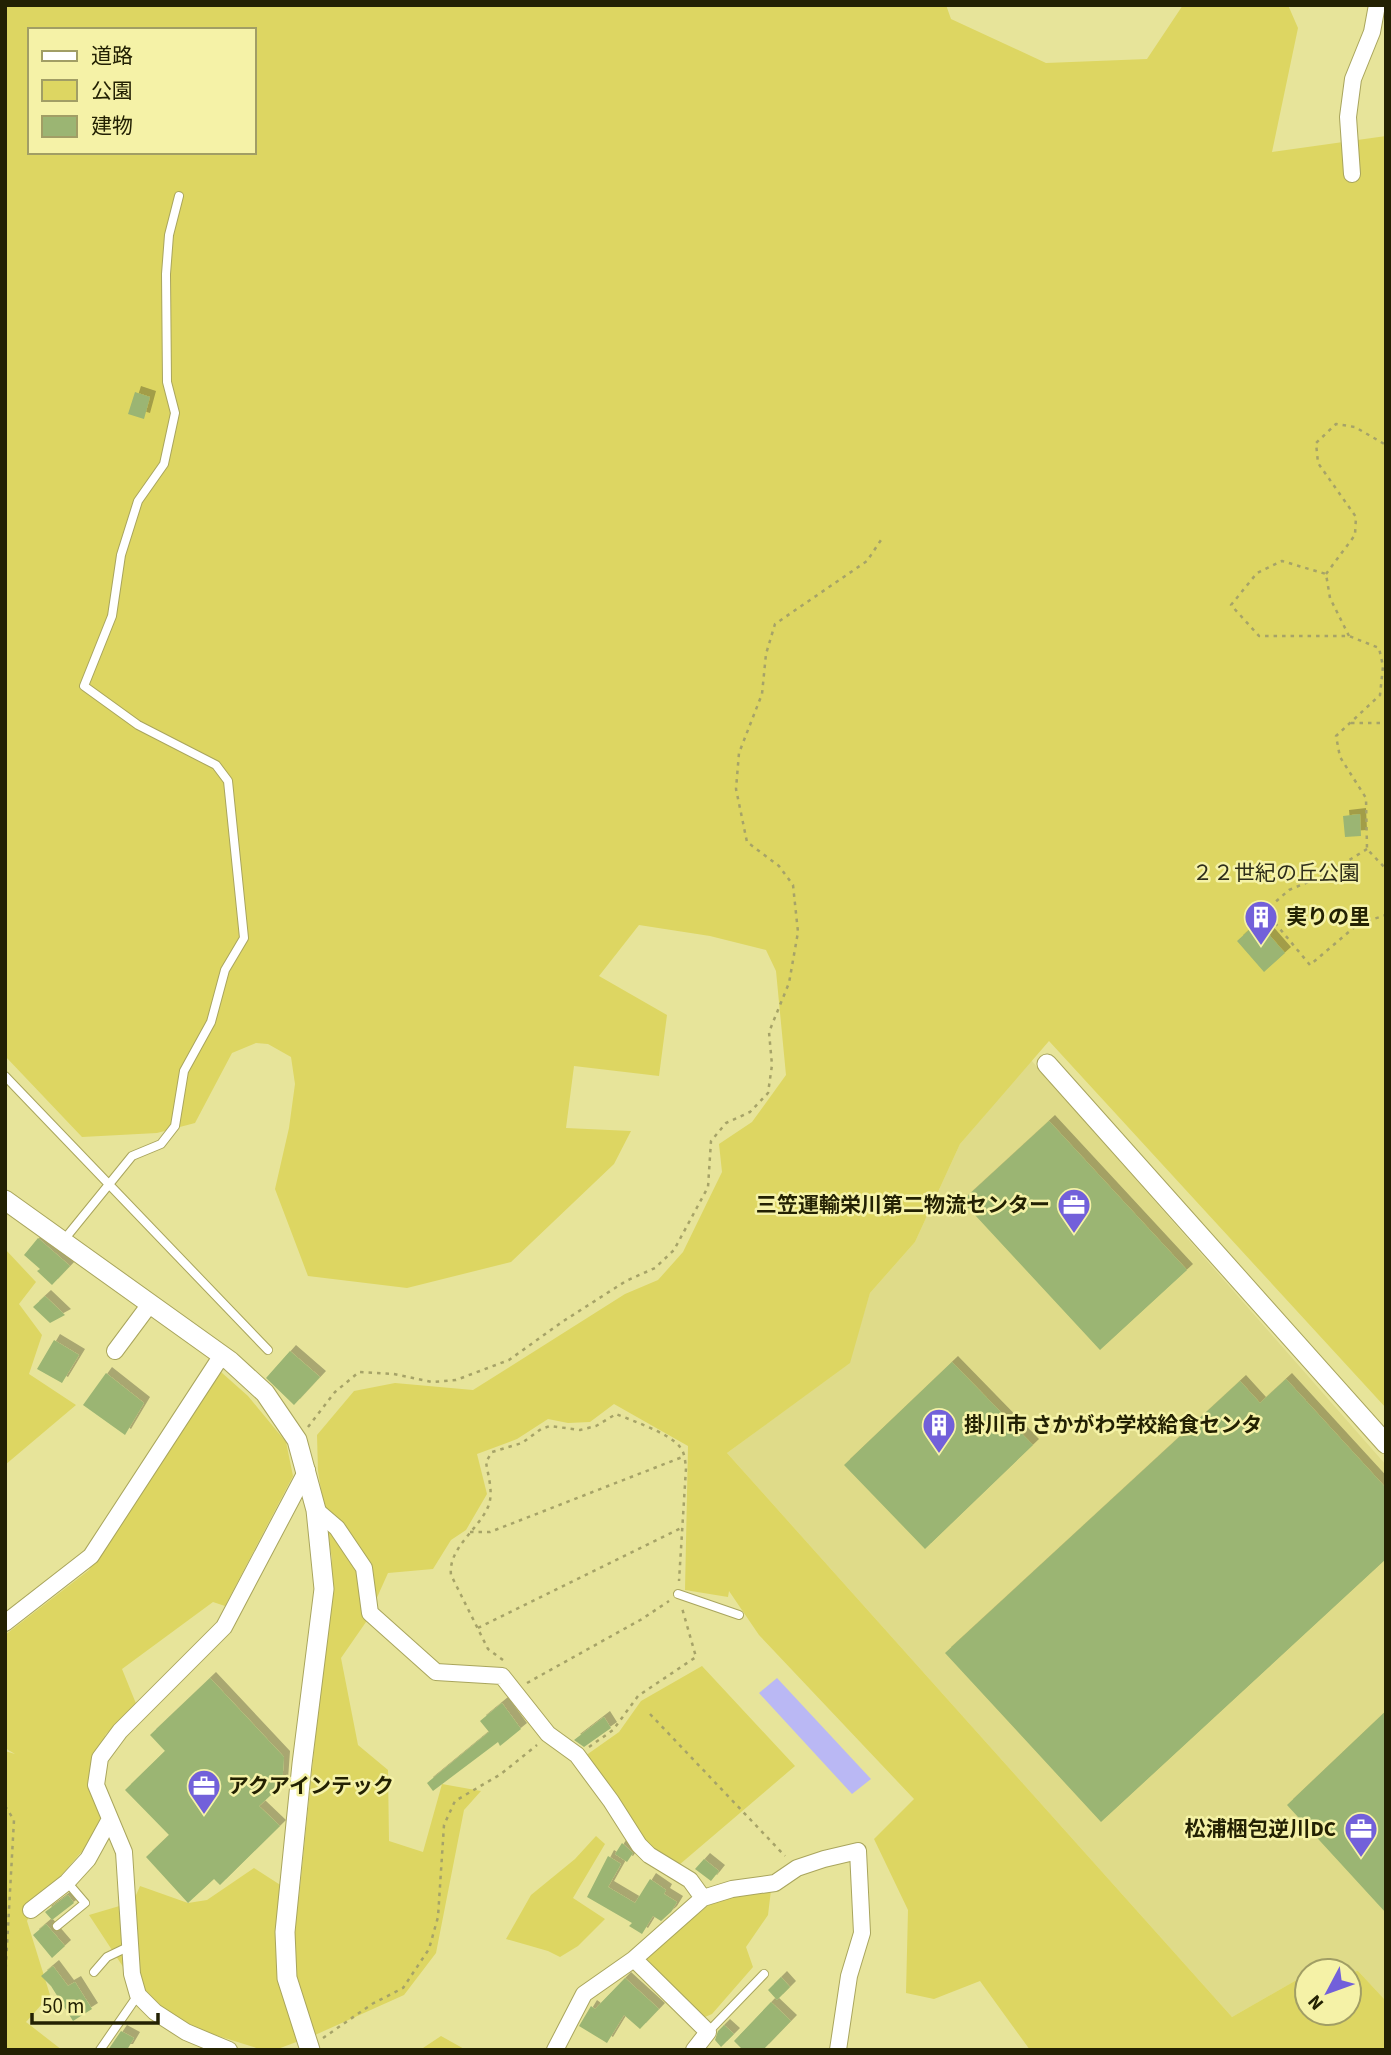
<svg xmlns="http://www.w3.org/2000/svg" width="1391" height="2055" font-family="'Source Sans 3','Noto Sans JP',sans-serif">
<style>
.built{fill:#dfdb89}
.green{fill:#ddd662;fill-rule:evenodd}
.water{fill:#bab8f4}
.building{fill:#9bb573;filter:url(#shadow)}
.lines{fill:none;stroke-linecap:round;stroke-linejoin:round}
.service-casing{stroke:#a9a55d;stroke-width:10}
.minor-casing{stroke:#a9a55d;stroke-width:18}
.tertiary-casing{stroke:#a9a55d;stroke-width:21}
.path{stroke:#a6a368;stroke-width:2.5;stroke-dasharray:3.5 5;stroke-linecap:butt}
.service{stroke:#fff;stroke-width:8}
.minor{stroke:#fff;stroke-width:16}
.tertiary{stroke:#fff;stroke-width:19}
.labels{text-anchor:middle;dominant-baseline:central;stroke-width:5;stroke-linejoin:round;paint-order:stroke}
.park-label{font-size:21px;fill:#2f2e1a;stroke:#f5f2a7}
.poi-label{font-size:21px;font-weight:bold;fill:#232103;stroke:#f5f2a7;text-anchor:start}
</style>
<defs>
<filter id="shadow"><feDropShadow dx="6" dy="-6" stdDeviation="0" flood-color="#0004"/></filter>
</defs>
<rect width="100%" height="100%" fill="#e7e49a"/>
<!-- built -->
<path class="built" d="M1031 1060 1386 1465V2001L1358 1971H1307V1974L1232 2017 727 1453 849 1363 870 1293 915 1242 960 1144Z"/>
<!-- green -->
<path class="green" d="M5 5H946L951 19 1046 63 1147 59 1183 5H1288L1298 28 1272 152 1386 136V1408L1049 1041 960 1144 915 1242 870 1293 850 1363 727 1453 1232 2017 1307 1974V2013H1349V1972L1358 1971 1386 2001V2050H1326L1324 2048 1321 2050H1030L980 1981 934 1999 906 1993 908 1910 874 1839 914 1799 759 1635 729 1591 728 1597 685 1590 688 1446 614 1404 590 1422 568 1423 548 1419 517 1439 477 1454 487 1494 466 1530 451 1540 433 1569 388 1573 366 1622 341 1658 358 1745 388 1770 389 1841 423 1852 442 1784 481 1791 464 1810 436 1953 404 1995 315 2035 275 2050H263L167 2020 135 1985 89 1915 133 1902 140 1886 188 1903 207 1900 254 1868 299 1897 329 1605 332 1559 318 1471 317 1435 354 1391 395 1383 473 1390 625 1294 658 1280 683 1252 722 1172 719 1144 752 1122 786 1075 776 971 766 950 710 936 639 925 599 976 667 1015 659 1076 574 1066 566 1128 631 1131 614 1164 511 1262 407 1288 308 1276 275 1189 289 1128 295 1084 291 1057 268 1044 256 1043 232 1053 195 1123 157 1133 82 1137 5 1056ZM30 30H254V152H30Z
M5 1249 36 1282 19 1304 42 1335 29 1374 76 1405 5 1465Z
M221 1372 248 1396 286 1442 293 1476 225 1606 213 1602 122 1669 137 1706 106 1734 90 1773 110 1819 32 1909 27 1921 50 1995 26 2022 62 2050H5V1751L15 1754 5 1748V1635L89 1570Z
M702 1666 795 1766 679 1865 644 1845 585 1756 619 1732 641 1701Z
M596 1836 605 1844 573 1898 605 1919 578 1946 560 1957 548 1951 506 1939 531 1895 575 1859Z
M771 1890 768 1915 746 1947 753 1967 712 2014 705 2017 644 1958 714 1901 748 1892Z
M441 2036 466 2050H420Z"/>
<!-- water -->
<path class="water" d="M777 1678 871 1779 852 1794 759 1693Z"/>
<!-- building -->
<path class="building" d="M135 392 150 397 144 419 128 414Z
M1360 814 1361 836 1345 837 1343 816Z
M1258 922 1285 953 1264 972 1237 941Z
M1049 1121 1187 1270 1100 1350 962 1201Z
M38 1238 70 1266 52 1285 37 1271 40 1269 24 1255Z
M45 1296 65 1315 50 1323 33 1307Z
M54 1340 79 1355 62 1383 37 1369Z
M290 1351 320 1377 294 1405 266 1378Z
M952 1362 1033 1445 925 1549 844 1465Z
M106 1373 144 1403 125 1435 83 1405Z
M1286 1379 1386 1488V1559L1101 1822 945 1653 1240 1381 1260 1403Z
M210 1678 284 1757 282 1785 259 1806 280 1826 220 1885 214 1879 188 1903 146 1857 169 1835 125 1790 165 1751 150 1735Z
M502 1703 521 1729 500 1746 498 1742 433 1791 427 1783 489 1732 480 1721Z
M1386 1711V1913L1287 1805Z
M604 1717 611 1728 584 1747 574 1740Z
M622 1843 633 1853 627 1862 615 1854Z
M608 1856 621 1864 608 1887 635 1903 650 1879 666 1890 664 1894 677 1902 671 1912 661 1921 653 1916 642 1934 629 1926 632 1923 587 1897Z
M704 1859 719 1871 711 1881 695 1869Z
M68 1895 74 1903 52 1920 45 1912Z
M46 1924 65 1946 52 1958 33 1935Z
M53 1966 68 1986 75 1982 92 2009 73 2021 51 1986 41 1976Z
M781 1977 790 1987 777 2000 768 1990Z
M625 1978 659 2009 640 2029 624 2015 607 2043 579 2026 591 2006 595 2009Z
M771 2002 791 2021 763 2050H743L734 2041Z
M724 2025 734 2034 721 2047 715 2040 718 2031Z
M121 2031 134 2038 127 2050H108Z"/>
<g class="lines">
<defs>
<path id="service" d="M5 1076 268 1350
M63 1241 132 1156 161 1144 175 1126 184 1071 211 1022 225 970 244 938 228 781 216 765 138 725 84 686 112 616 121 555 138 501 164 464 175 413 167 382 166 274 169 235 179 196
M678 1594 739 1615
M57 1926 85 1903 67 1882
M94 1972 107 1957 130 1946
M708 2032 764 1974
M100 2050 138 1995"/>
<path id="minor" d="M1352 174 1348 117 1353 79 1372 32 1377 5
M115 1351 150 1304
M316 1510 337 1528 364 1568 370 1613 436 1672 502 1676 548 1734 577 1755 611 1801 639 1845 649 1855 690 1880 703 1898
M5 1623 91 1556 222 1355
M31 1910 67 1882 88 1859 110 1819
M634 1959 708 2032 694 2050
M229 2050 186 2032 155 2012 138 1995 132 1974 124 1852 96 1785 100 1758 120 1731 224 1627 307 1470
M555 2050 584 1994 634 1959 703 1898 732 1889 775 1883 797 1868 824 1859 858 1851 862 1933 849 1976 838 2050"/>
<path id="tertiary" d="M1047 1064 1386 1444
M5 1200 230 1361 265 1393 297 1440 316 1510 324 1589 302 1764 285 1932 287 1978 310 2050"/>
</defs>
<!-- service casing -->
<use href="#service" class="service-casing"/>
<!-- minor casing -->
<use href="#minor" class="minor-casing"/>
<!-- tertiary casing -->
<use href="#tertiary" class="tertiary-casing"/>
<!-- path -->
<path class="path" d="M1326 574 1355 535 1356 517 1318 463 1316 443 1336 424 1355 427 1386 445
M1349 636 1330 598 1326 574 1282 561 1257 573 1231 605 1259 636H1349L1379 648 1383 666 1380 695 1336 736 1340 757 1366 798 1367 849 1386 869
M1351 723H1386
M1367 849 1325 875 1289 890 1265 911 1310 965 1358 924 1386 915
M308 1427 335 1392 359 1372 394 1374 432 1382 456 1380 509 1360 562 1322 626 1281 655 1268 674 1250 708 1187 711 1141 726 1123 750 1112 768 1093 772 1065 769 1032 789 983 798 932 793 885 779 866 747 842 736 789 739 753 762 694 766 654 775 624 867 561 881 540
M470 1532H490L685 1456
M478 1628 681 1528
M503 1660 488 1649 451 1575C448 1548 478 1530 488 1507 494 1493 488 1476 486 1462L492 1452 522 1443 541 1429 550 1426 580 1430 596 1426 616 1414C633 1421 669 1433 680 1447 685 1453 685 1461 686 1468L679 1581
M527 1683 642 1619 669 1601
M650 1714 785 1856
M589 1747 613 1730 638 1696 696 1657 682 1608
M5 1806 14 1820 5 1981
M323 2038 372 2004 403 1988 429 1949 438 1917 444 1825 455 1801 501 1774 537 1745"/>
<!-- service -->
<use href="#service" class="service"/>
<!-- minor -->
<use href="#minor" class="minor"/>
<!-- tertiary -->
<use href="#tertiary" class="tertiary"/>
</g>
<!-- icons -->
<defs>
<symbol id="building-pin" viewBox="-11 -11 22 30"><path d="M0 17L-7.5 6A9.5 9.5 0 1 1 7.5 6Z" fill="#7260da" stroke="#f5f2a7"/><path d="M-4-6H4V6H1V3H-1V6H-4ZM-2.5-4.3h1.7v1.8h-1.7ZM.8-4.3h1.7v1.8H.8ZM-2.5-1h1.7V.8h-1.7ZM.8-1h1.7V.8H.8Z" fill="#fff"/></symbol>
<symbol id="office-pin" viewBox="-11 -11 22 30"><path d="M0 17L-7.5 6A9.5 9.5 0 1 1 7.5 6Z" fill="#7260da" stroke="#f5f2a7"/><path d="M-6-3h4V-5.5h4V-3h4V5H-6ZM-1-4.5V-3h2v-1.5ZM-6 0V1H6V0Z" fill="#fff"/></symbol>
</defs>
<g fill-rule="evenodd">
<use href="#building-pin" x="1242" y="898" width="38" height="52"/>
<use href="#office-pin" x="1055" y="1186" width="38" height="52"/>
<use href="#building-pin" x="920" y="1406" width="38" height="52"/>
<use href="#office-pin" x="185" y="1767" width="38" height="52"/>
<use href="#office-pin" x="1342" y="1810" width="38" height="52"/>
</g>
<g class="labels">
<!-- park labels -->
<g class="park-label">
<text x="1276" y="873">２２世紀の丘公園</text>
</g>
<!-- poi labels -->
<g class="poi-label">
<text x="1286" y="917">実りの里</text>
<text x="1050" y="1205" text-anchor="end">三笠運輸栄川第二物流センター</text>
<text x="964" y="1425">掛川市 さかがわ学校給食センタ</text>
<text x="228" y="1786">アクアインテック</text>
<text x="1336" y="1829" text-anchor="end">松浦梱包逆川DC</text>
</g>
</g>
<!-- border -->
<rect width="1391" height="2055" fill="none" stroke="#232103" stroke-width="14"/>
<!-- legend -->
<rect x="28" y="28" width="228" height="126" fill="#f5f2a7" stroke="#a19e65" stroke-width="2"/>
<rect x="42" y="51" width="35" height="10" fill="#ffffff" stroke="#a19e65" stroke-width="2"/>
<text x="91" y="63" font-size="21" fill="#232103">道路</text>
<rect x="42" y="80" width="35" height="21" fill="#ddd662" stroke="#a19e65" stroke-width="2"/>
<text x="91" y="98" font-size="21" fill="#232103">公園</text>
<rect x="42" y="116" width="35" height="21" fill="#9bb573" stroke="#a19e65" stroke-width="2"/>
<text x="91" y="133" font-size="21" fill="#232103">建物</text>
<!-- north arrow -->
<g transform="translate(1328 1992) rotate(229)"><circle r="33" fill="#f5f2a7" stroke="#a19e65" stroke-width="2"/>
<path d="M0-5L12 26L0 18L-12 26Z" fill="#7260da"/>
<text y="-10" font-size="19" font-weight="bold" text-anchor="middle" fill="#232103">N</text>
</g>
<!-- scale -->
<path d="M32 2013v10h126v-10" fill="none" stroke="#232103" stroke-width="3.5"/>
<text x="42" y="2013" font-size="21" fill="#232103" stroke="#f5f2a7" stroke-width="5" paint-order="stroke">50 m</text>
</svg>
